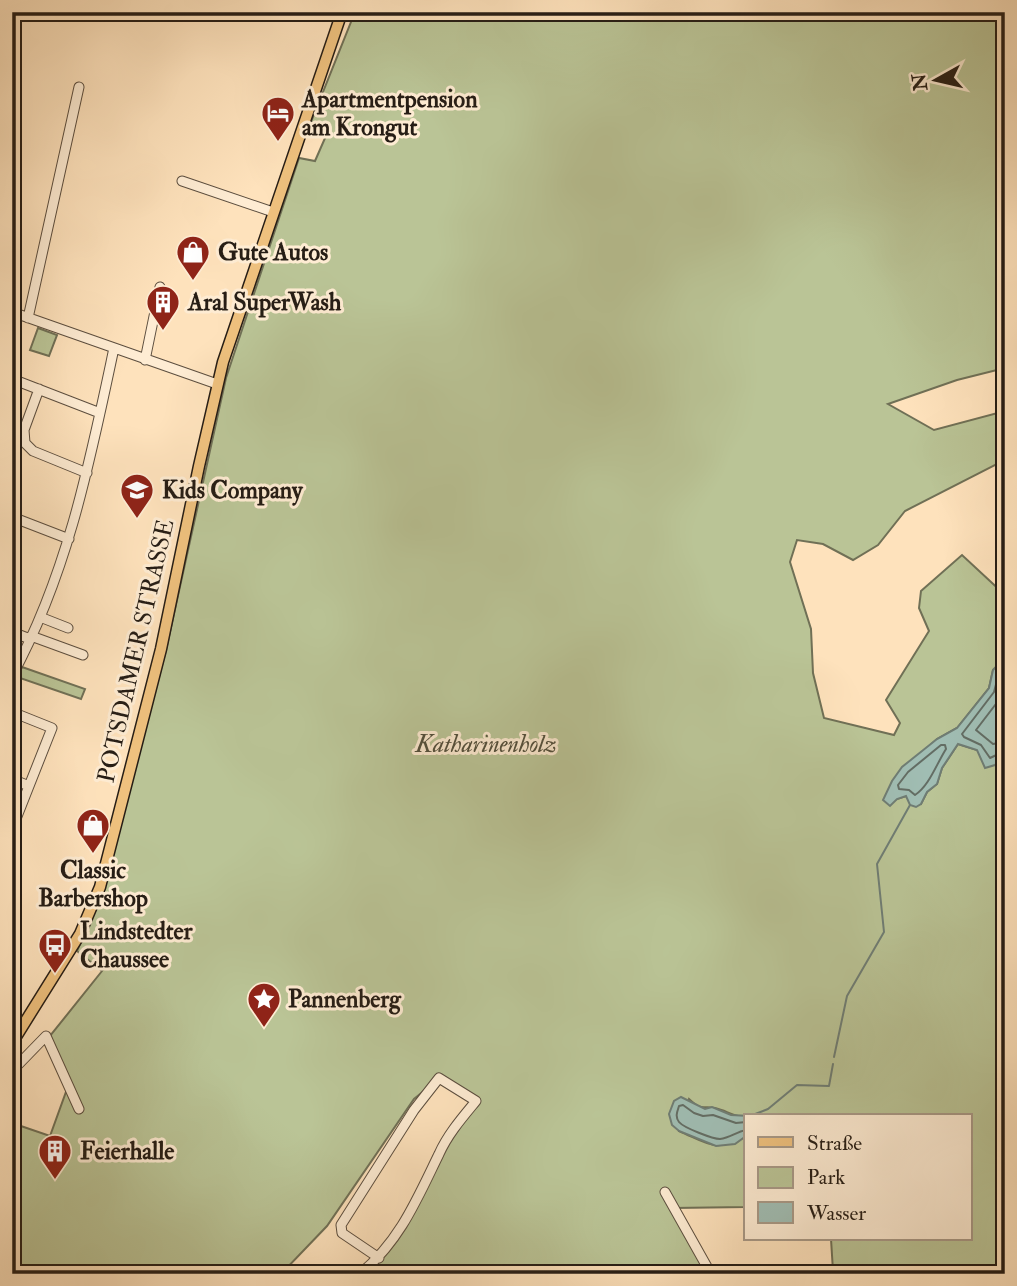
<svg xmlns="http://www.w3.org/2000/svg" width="1017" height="1286" font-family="'IM FELL Double Pica',serif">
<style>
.green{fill:#bac496;stroke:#707056;stroke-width:2}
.water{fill:#a0bdb3;stroke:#6f7d74;stroke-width:2}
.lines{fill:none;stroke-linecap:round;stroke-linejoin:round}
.shore{stroke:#636d64;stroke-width:2}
.stream{stroke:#6f7d74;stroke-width:2}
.minor-casing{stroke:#5c4e3f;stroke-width:11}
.major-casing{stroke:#261d15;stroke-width:13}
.minor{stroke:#feecd3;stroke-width:9}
.major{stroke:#efc17e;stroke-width:10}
.labels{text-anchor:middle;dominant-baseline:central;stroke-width:6;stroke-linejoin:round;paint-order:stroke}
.poi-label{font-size:24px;font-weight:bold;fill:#261d15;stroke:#feecd3;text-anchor:start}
.street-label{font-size:24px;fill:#261d15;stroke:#feecd3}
.park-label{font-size:24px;font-style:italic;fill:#524f3c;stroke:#feecd3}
</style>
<rect width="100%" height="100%" fill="#fee2bc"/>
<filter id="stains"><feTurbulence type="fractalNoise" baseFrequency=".00286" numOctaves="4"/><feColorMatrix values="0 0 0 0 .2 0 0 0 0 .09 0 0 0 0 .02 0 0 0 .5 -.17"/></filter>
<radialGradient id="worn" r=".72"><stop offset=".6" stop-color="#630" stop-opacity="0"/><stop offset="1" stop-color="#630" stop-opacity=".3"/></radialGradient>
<!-- green -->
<path class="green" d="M355 12H1005V368L957 380 888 404 934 430 1005 411V460L905 511 878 545 853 560 823 544 797 540 790 562 811 629 813 673 824 718 894 735 900 723 886 700 929 631 919 608 921 591 962 555 1005 595V658L993 670 989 688 957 728 937 739 927 748 897 799 906 796 921 804 927 792 937 784 942 768 958 744 977 750 995 765 1005 755V1274H849L833 1271 831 1239H970V1116H738C730 1114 724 1110 715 1108 701 1105 703 1112 689 1099L679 1131C709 1144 715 1153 746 1136V1207L674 1208 711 1274H362L379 1258 439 1153 475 1101 440 1078 414 1099 327 1226 281 1274H32L12 1260V1123L50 1136 67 1089 46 1041 102 971 77 951 104 888 166 650 226 378 299 158 315 161 329 129 311 122Z
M38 328 57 335 49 356 30 350Z
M22 667 85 689 81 699 17 677Z"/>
<!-- water -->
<path class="water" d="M1005 658V755L995 765 985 768 977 750 958 744 942 768 937 784 927 792 921 804 916 807 910 805 906 796 897 799 890 806 883 800 892 781 902 767 937 739 957 728 989 688 993 670Z
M681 1097 705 1109 712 1107 731 1115 750 1116H746V1136L735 1144 716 1146 679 1131 672 1125 669 1114 674 1101Z"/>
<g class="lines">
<!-- shore -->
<path class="shore" d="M1005 667 999 673 994 692 962 734 964 737 981 745 990 758 1005 751
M1005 688 1002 696 976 730 993 744 1005 742
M941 745H945L946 749C936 765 929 786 915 795L909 790 899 789 898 785 908 772Z
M746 1122 736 1123 713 1115 703 1116 694 1113 683 1105 679 1106C677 1112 675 1117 679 1122 684 1128 713 1139 720 1139 730 1138 736 1132 746 1130"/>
<!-- stream -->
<path class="stream" d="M834 1057 847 996 884 932 877 864 910 805
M750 1116 768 1109 797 1085 829 1086 833 1064"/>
<defs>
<path id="minor" d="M182 181 273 212
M12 312 217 384
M28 318 79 87
M145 360 160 287
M12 379 100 413
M39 389 24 430 25 443 33 451 87 473
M12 517 69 539
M40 617 68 628
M12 632 30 639
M31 636 83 655
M12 676C68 573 90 461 114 348
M12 712 52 728 12 829
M12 779 29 786
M12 1071 46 1036 79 1109
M665 1192 711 1274
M360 1274C400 1241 417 1199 439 1154 448 1134 462 1118 476 1101L439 1078 414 1110 341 1225 342 1233 379 1258"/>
<path id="major" d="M12 1043 80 934 100 887 161 649 199 466 223 362 342 12"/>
</defs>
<!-- minor casing -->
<use href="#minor" class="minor-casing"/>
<!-- major casing -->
<use href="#major" class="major-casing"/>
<!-- minor -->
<use href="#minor" class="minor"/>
<!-- major -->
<use href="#major" class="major"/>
</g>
<!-- icons -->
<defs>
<symbol id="hotel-pin" viewBox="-11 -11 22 30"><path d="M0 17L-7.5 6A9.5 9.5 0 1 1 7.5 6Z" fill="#8f2418" stroke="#feecd3"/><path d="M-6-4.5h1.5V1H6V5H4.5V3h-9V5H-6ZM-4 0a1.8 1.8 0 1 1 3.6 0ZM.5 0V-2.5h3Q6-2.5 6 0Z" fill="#fff"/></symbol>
<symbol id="shop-pin" viewBox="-11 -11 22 30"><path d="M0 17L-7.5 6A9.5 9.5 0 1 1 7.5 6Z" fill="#8f2418" stroke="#feecd3"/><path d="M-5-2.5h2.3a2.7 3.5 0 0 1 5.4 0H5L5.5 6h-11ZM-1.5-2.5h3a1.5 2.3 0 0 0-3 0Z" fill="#fff"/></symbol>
<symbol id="building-pin" viewBox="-11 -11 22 30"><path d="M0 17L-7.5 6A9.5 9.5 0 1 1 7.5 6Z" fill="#8f2418" stroke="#feecd3"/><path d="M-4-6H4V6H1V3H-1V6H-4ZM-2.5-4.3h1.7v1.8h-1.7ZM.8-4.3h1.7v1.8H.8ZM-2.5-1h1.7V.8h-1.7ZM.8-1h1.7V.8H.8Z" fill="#fff"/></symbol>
<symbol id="school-pin" viewBox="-11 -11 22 30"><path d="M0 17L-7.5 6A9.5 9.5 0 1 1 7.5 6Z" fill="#8f2418" stroke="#feecd3"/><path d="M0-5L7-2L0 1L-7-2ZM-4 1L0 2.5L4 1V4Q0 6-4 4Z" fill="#fff"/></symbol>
<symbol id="bus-pin" viewBox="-11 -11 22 30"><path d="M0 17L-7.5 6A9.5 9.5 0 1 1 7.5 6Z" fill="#8f2418" stroke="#feecd3"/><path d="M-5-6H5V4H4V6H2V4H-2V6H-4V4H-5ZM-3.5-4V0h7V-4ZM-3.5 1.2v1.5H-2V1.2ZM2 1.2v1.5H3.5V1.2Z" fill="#fff"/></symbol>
<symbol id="sight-pin" viewBox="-11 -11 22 30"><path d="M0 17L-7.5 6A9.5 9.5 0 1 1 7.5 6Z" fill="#8f2418" stroke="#feecd3"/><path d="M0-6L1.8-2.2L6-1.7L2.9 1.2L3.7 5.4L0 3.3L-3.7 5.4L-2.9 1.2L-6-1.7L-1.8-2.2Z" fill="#fff"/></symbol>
</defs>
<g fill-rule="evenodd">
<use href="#hotel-pin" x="259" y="94" width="38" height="52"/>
<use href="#shop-pin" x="174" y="233" width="38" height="52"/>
<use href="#building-pin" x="144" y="283" width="38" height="52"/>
<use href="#school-pin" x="118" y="471" width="38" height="52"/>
<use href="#shop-pin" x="74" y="806" width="38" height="52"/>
<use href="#bus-pin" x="36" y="926" width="38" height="52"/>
<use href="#sight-pin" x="245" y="980" width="38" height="52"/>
<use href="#building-pin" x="36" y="1132" width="38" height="52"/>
</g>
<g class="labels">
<!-- poi labels -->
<g class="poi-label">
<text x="302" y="99">Apartmentpension<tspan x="302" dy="28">am Krongut</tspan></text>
<text x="218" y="252">Gute Autos</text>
<text x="188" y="302">Aral SuperWash</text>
<text x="162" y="490">Kids Company</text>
<text x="93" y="870" text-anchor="middle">Classic<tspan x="93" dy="28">Barbershop</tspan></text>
<text x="80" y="931">Lindstedter<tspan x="80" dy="28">Chaussee</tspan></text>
<text x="288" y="999">Pannenberg</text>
<text x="80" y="1151">Feierhalle</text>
</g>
<!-- street labels -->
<g class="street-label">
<text transform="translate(136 651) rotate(-77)">POTSDAMER STRASSE</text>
</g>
<!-- park labels -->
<g class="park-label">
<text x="486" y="744">Katharinenholz</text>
</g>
</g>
<!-- margin -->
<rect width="1017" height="1286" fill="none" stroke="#fee2bc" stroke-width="42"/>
<rect x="14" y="14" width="989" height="1258" fill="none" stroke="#261d15" stroke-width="3.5"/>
<rect x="21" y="21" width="975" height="1244" fill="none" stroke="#261d15" stroke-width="2"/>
<!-- legend -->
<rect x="744" y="1114" width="228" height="126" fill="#feecd3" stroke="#a89987" stroke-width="2"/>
<rect x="758" y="1137" width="35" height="10" fill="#efc17e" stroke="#a89987" stroke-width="2"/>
<text x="807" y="1150" font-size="21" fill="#261d15">Straße</text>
<rect x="758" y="1167" width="35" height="21" fill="#bac496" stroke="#a89987" stroke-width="2"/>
<text x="807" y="1184" font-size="21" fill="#261d15">Park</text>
<rect x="758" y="1202" width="35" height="21" fill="#a0bdb3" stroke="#a89987" stroke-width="2"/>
<text x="807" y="1220" font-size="21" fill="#261d15">Wasser</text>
<!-- north arrow -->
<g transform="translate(936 80) rotate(262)" stroke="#feecd3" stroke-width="5" paint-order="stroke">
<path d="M0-5L12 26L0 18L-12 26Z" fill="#261d15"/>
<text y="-10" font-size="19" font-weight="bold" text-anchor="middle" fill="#261d15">N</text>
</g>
<rect width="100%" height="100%" filter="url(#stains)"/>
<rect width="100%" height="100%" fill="url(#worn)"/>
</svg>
